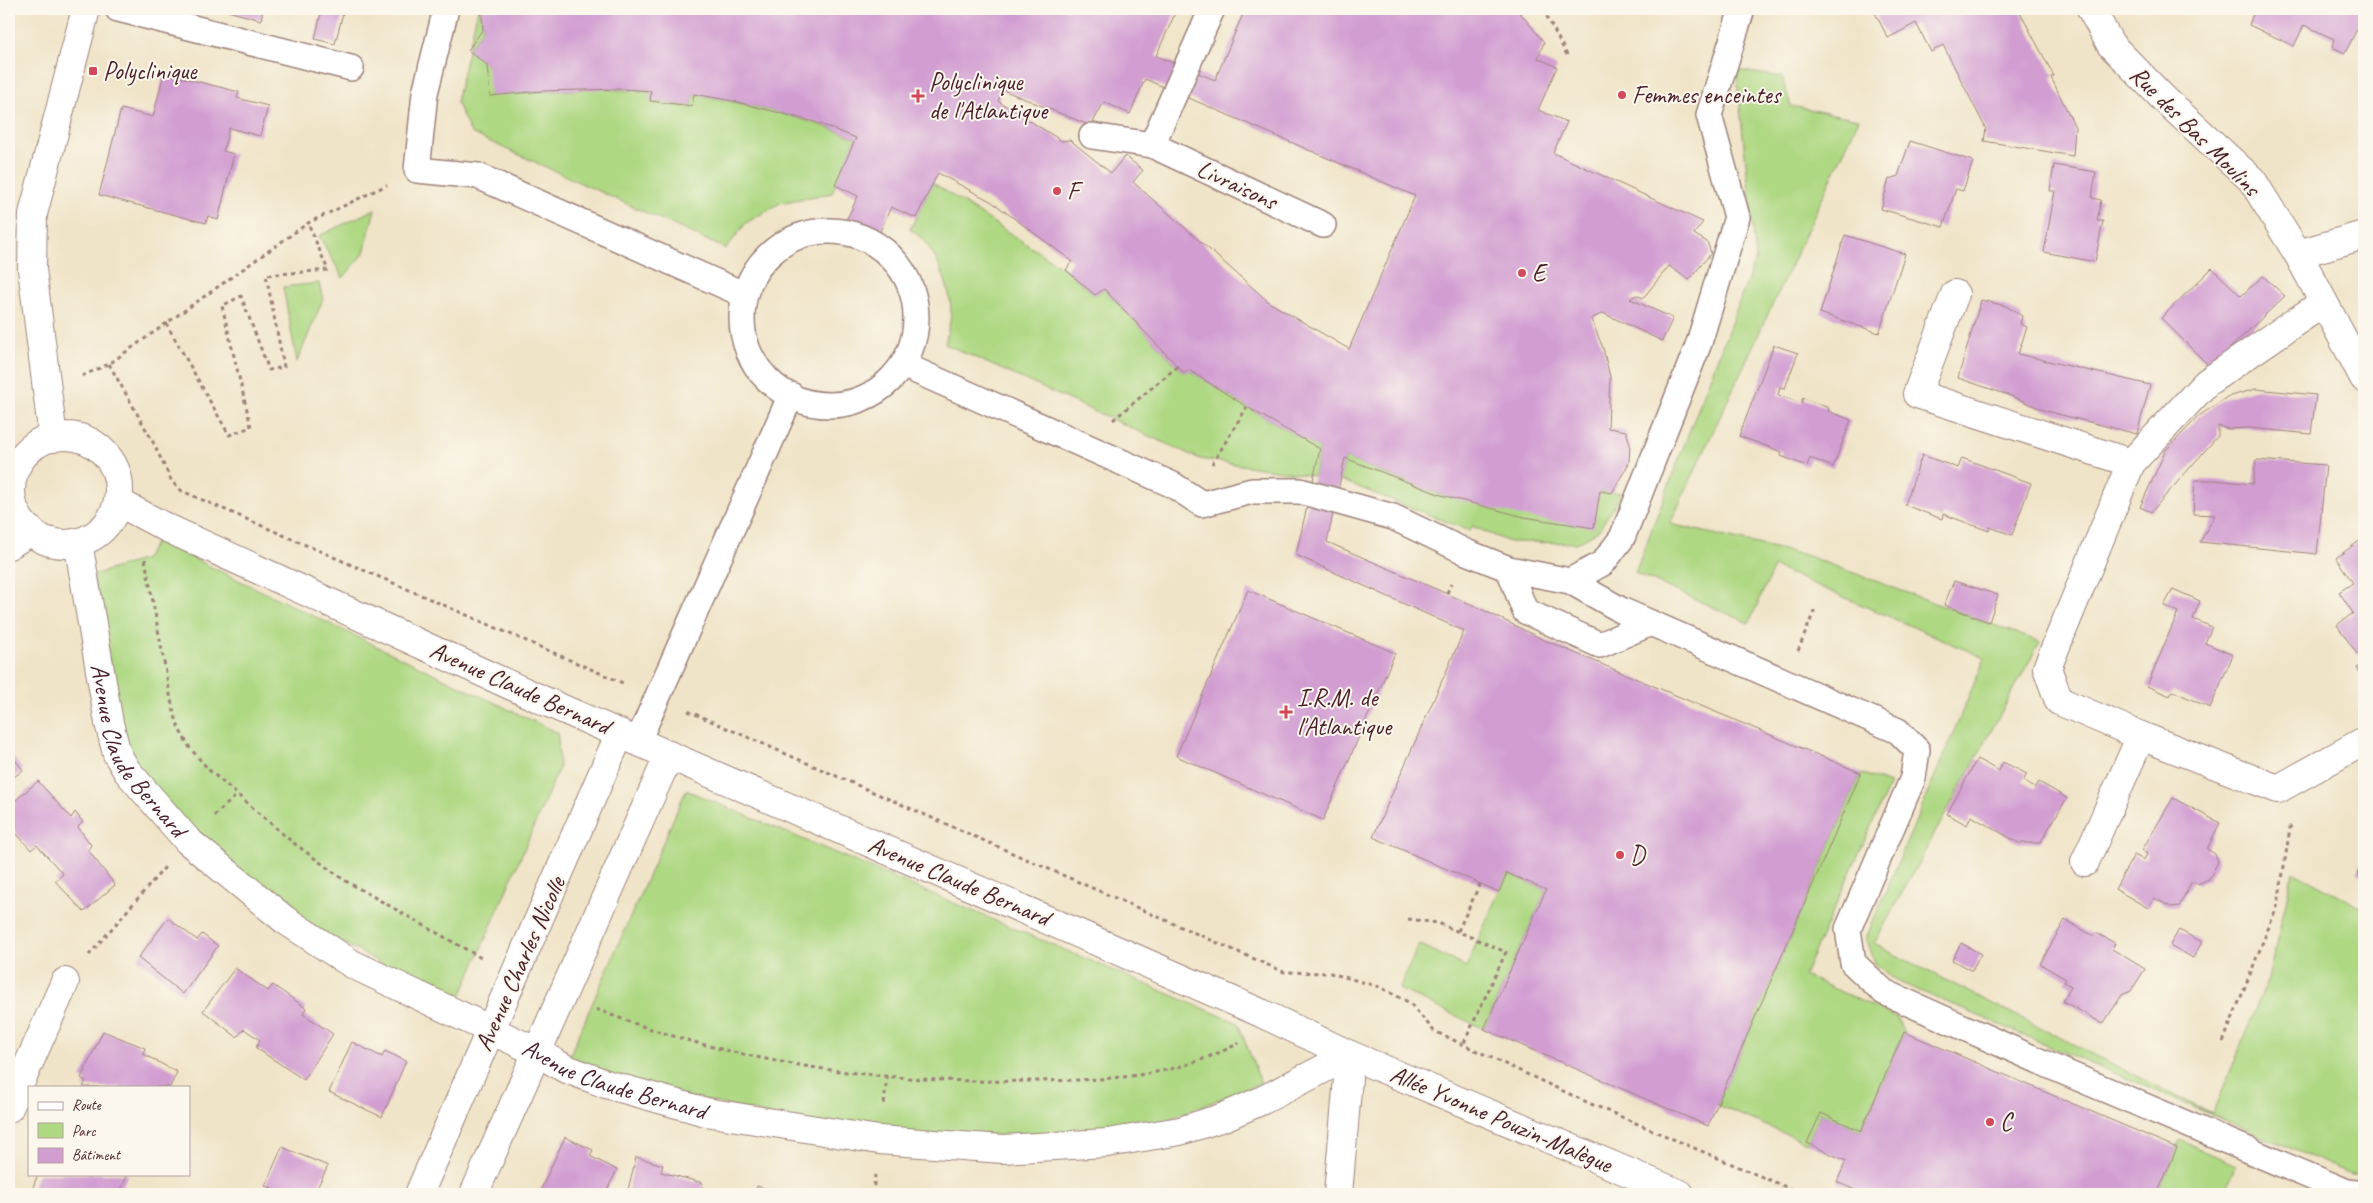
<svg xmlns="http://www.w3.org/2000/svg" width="2373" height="1203" font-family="Caveat,sans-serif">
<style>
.green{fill:#afd883;stroke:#7c7c57}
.building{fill:#d29ed2;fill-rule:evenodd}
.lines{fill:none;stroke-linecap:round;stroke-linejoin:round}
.service-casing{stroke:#9d827a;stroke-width:28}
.minor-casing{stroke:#9d827a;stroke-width:30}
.tertiary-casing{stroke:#9d827a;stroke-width:30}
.path{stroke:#9d827a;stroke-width:3;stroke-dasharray:4 4;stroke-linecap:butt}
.service{stroke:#fff;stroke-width:25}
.minor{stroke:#fff;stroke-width:28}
.tertiary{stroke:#fff;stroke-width:28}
.poi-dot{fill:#d1495b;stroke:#fbf7ec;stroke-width:2}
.labels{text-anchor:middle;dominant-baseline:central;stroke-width:4;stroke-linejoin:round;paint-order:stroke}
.poi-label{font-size:25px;fill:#4a1f2b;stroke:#fbf7ec;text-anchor:start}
.street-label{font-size:25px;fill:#4a1f2b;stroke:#fbf7ec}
</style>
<rect width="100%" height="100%" fill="#fbf7ec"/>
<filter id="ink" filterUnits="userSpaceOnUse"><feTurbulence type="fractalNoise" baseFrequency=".02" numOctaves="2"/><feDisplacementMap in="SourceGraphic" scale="10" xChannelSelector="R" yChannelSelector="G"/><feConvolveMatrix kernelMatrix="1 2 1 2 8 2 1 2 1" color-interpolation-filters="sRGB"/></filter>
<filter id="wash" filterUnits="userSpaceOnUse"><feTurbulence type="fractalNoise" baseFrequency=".0096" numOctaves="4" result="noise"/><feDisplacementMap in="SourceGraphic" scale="20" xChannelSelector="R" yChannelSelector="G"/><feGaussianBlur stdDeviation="1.12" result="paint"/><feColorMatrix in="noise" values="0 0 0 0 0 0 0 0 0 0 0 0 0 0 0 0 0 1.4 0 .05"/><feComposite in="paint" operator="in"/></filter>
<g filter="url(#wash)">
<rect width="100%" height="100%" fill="#f0e4c8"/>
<!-- green -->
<path class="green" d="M478 9H481L483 29 468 50 487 65 515 93 595 89 651 91V101L692 106 694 94C749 104 803 117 856 138L832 193 780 203 746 223 726 249 471 133 456 102Z
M1736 70 1782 77 1791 106 1859 119 1670 524 1805 555 2040 642 1874 944 2212 1114 2268 979 2293 871 2364 909V1175L2351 1174 1901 983 1876 965 1866 938 1985 658 1774 567 1749 623 1635 573 1756 258Z
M933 183 1066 270 1095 295 1104 289 1184 373 1189 370 1247 407 1320 449 1314 476 1200 459 945 344C947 333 951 321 951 310 950 283 933 243 910 229Z
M375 209 364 253 343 278 319 236Z
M9 265 14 351 9 385Z
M319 283 323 299 297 362 283 287Z
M1345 458 1441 495 1599 491 1622 493 1599 530 1577 543 1509 542 1472 526 1470 531 1340 480Z
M157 541 558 733 559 768 457 1005 291 914 194 835 126 752 93 575 145 559Z
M1861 773 1890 784 1804 975 1896 1017 1904 1032 1861 1131 1821 1113 1807 1143 1717 1105Z
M686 790 1238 1023 1261 1083 1107 1143 879 1140 564 1068Z
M1507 873 1546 890 1484 1029 1399 989 1419 944 1466 967Z
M2180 1140 2236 1165 2223 1194H2157Z"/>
<g id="blocks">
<!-- building -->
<path class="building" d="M220 9H263L261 20Z
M322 9H344L335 44 315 39Z
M481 9H1177L1156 56 1215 80 1245 9H1514L1521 14 1544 42 1538 58 1557 67 1538 110 1567 122 1553 153 1703 222 1694 234 1707 242 1711 253 1689 280 1669 266 1643 298 1636 295 1630 299 1673 318 1662 341 1603 313 1591 319 1603 348 1610 377 1608 428 1626 431 1630 444 1629 463 1612 493 1600 491 1594 528 1524 517 1441 495 1345 458 1327 542 1475 606 1544 640 1861 773 1708 1126 1484 1029 1546 890 1507 873 1499 892 1373 837 1464 631 1296 555 1320 449 1247 407 1189 370 1184 373 1104 289 1095 295 1066 270 1072 261 992 202 938 173 916 218 891 207 877 238 845 223 858 196 835 185 856 138 815 122 733 101 694 94 692 106 650 101 651 91 623 89 541 91 490 96 487 65 468 50 483 29ZM1145 79 1415 196 1349 349 1270 303 1133 182 1143 170 1125 156 1111 173 1070 140 1062 141 998 101 1003 90 1091 126 1104 102 1130 114Z
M1873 9H1998L2001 14 2012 9H2018L2054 76 2051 77 2075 127 2073 156 1984 141 1986 129 1943 45 1931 52 1916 23 1888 38Z
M2255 9H2364V28L2359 25 2345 53 2332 47 2334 39 2304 25 2294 46 2249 25Z
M164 73 239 92 237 98 268 106 260 136 229 128 223 151 234 154 218 220 208 216 206 223 99 195 121 109 153 117Z
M1910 141 1973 161 1963 191 1956 189 1943 227 1881 209 1889 179 1898 176Z
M2054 165 2096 172 2092 198 2101 200 2097 221H2103L2095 262 2044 252 2055 191H2050Z
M1845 235 1905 254 1879 333 1820 313Z
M2212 268 2241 296 2263 276 2285 296 2210 367 2161 318Z
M1981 300 2006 306 2022 316 2020 324 2027 327 2018 354 2150 385 2137 434 2046 411 2011 396 1958 378Z
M1774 345 1798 353 1785 388 1780 387 1778 395 1801 403 1803 398 1829 408 1828 411 1851 420 1833 467 1810 458 1807 466 1781 456 1782 452 1739 436Z
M2256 389 2316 395 2311 434 2249 428 2228 429 2218 426V436L2151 512 2140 507 2166 450 2199 416 2227 397Z
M1922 455 1958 468 1962 458 2031 483 2012 535 1990 527 1989 531 1943 514 1942 519 1905 505Z
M2256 460 2326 465 2317 554 2200 542 2215 515 2193 514 2195 480H2215L2253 484Z
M2362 539 2364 542 2363 656 2357 654 2337 625 2353 613 2339 592 2353 583 2336 558Z
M1954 581 1998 595 1989 622 1944 605Z
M2173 589 2200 601 2193 619 2212 627 2205 643 2233 655 2210 708 2173 691 2170 696 2147 686 2178 612 2164 606Z
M1248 590 1395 653 1323 820 1176 756Z
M2364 664V679L2357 668Z
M9 752 23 770 9 781Z
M1977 759 1999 771 2003 762 2027 774 2023 781 2035 788 2039 782 2067 798 2040 843H2019L1971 816 1967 825 1947 814Z
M38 781 71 818 75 812 83 822 78 827 91 845 88 850 115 885 84 912 55 881 63 874 37 845 31 850 9 825V806Z
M2173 798 2220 823 2207 849 2215 854 2218 862 2209 879 2198 884 2192 881 2179 906 2171 907 2154 898 2148 908 2115 889 2134 855 2144 860 2147 854 2142 850Z
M2364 860V877L2357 873Z
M168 918 197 940 202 934 218 946 183 994 138 958Z
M2065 920 2094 936 2096 933 2115 943 2112 949 2145 969 2131 991 2122 995 2103 1024 2063 1001 2071 986 2064 982 2066 979 2040 964Z
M2179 930 2202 942 2193 958 2170 945Z
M1961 943 1981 954 1972 971 1952 960Z
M235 968 268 991 273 985 306 1008 303 1014 333 1034 304 1080 256 1048 260 1040 244 1029 237 1037 203 1011Z
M103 1031 145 1048 143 1054 177 1072 170 1087H83L86 1081 81 1078Z
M1904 1032 2177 1148 2157 1194H1864L1837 1182 1846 1161 1807 1143 1821 1113 1861 1131Z
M352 1042 382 1057 385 1051 406 1061 382 1117 329 1092Z
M565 1137 593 1150 590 1156 617 1170 605 1194H550L541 1189Z
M282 1147 328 1166 314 1194H269L272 1188 265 1186Z
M636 1157 663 1165 661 1172 703 1183 700 1194H627Z
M38 1174H128L119 1194H35L31 1192Z
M757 1186 784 1194H756Z"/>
</g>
</g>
<g filter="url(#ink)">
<use href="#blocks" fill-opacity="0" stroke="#9d827a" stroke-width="1"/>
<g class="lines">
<defs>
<path id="service" d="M118 9 351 68
M446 9 425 93 417 170 478 176 745 295
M1092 136 1152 145 1323 225
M1152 145 1212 9
M742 318a87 87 0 1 1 174 0a87 87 0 1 1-174 0Z
M903 365 1173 485 1202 504 1252 491H1300L1393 517 1466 552 1509 569 1570 581 1621 610 1898 731 1917 750 1913 778 1848 929 1853 963 1884 992 2057 1069 2347 1192 2364 1194
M1509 569 1525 611 1600 645 1651 623
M1570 581 1603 563 1622 538 1699 343 1737 217 1709 115 1742 9
M638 741 791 395"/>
<g id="minor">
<path d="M2091 9 2111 45 2164 99 2252 180 2298 254 2364 378"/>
<path d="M2298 254 2364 235"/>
<path d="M1955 294 1917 394 2131 463"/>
<path d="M2323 303 2206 383 2131 463 2047 668 2059 701 2141 736 2278 789 2364 741"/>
<path id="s1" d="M78 542 109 723 117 754 127 771 188 841 285 920 352 964 537 1052 564 1068 606 1084 706 1112 879 1140 1003 1149 1107 1143 1180 1131 1224 1117 1263 1100 1350 1055 1680 1194"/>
<path d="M9 545 31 531"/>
<path d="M2085 862 2141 736"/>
<path d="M9 1108 65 982"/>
</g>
<path id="tertiary" d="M11 490a54 54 0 1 1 108 0a54 54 0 1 1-108 0Z
M53 438 32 269 33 214 86 9
M118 502 165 527 549 703 1261 1013 1350 1055 1338 1194
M419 1194 620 733
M474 1194 669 755"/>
</defs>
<!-- service casing -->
<use href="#service" class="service-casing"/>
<!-- minor casing -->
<use href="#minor" class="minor-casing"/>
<!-- tertiary casing -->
<use href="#tertiary" class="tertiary-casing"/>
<!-- path -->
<path class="path" d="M1543 9 1568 57
M859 236 861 230
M166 323 229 435 251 427 222 306 241 296 269 370 284 367 266 275 328 270 308 223
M109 364 152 440 172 482 182 491 625 684
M82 376 109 364 308 223 387 185
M1113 420 1178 366
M1212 464 1247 407
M145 559 172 705 179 729 190 748 209 770 291 841 344 880 483 959
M1447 593 1451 584
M1798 651 1815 609
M688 711 1284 972 1330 973 1380 987 1410 1003 1434 1031 1591 1104 1802 1194
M214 816 237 795
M1408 919 1438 923 1506 952 1463 1045
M1458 931 1480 884
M89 955 165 867
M596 1009C733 1064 883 1084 1030 1081 1106 1080 1171 1079 1239 1043
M2223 1042 2278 904 2291 822
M884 1104 887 1077
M873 1194 875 1175"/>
<!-- service -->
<use href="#service" class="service"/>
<!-- minor -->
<use href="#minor" class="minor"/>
<!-- tertiary -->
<use href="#tertiary" class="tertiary"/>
</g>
</g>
<!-- markers -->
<g class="poi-dot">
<rect x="88" y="66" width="10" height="10" rx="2.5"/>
<circle cx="1622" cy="95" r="5"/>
<path d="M915.5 88.5h5v5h5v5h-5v5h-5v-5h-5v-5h5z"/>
<circle cx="1057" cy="191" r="5"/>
<circle cx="1522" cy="273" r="5"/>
<path d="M1283.5 704.5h5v5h5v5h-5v5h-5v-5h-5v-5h5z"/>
<circle cx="1620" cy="855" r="5"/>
<circle cx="1990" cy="1122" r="5"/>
</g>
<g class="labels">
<!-- poi labels -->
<g class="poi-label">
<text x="103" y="71">Polyclinique</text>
<text x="929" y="82">Polyclinique<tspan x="929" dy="29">de l'Atlantique</tspan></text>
<text x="1632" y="95">Femmes enceintes</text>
<text x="1067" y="191">F</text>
<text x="1532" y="273">E</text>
<text x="1297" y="698">I.R.M. de<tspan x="1297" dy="29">l'Atlantique</tspan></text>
<text x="1630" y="855">D</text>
<text x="2000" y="1122">C</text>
</g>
<!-- street labels -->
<g class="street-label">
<text transform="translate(2195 131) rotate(45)">Rue des Bas Moulins</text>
<text transform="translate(1237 185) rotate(25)">Livraisons</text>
<text transform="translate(520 688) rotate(24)">Avenue Claude Bernard</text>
<text stroke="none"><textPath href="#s1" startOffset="221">Avenue Claude Bernard</textPath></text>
<text transform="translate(959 881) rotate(23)">Avenue Claude Bernard</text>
<text transform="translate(520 964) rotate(-66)">Avenue Charles Nicolle</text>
<text stroke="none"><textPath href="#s1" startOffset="821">Avenue Claude Bernard</textPath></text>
<text transform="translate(1501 1119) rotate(23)">Allée Yvonne Pouzin-Malègue</text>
</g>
</g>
<!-- margin -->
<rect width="2373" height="1203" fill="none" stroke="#fbf7ec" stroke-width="30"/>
<!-- legend -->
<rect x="28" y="1086" width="162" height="90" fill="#fbf7ec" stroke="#b4a19f"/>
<rect x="38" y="1102" width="25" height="8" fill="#ffffff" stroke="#b4a19f"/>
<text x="72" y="1110" font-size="15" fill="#4a1f2b">Route</text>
<rect x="38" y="1123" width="25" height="15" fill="#afd883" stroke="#b4a19f"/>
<text x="72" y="1136" font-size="15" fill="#4a1f2b">Parc</text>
<rect x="38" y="1148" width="25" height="15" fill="#d29ed2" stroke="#b4a19f"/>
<text x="72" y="1160" font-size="15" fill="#4a1f2b">Bâtiment</text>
</svg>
